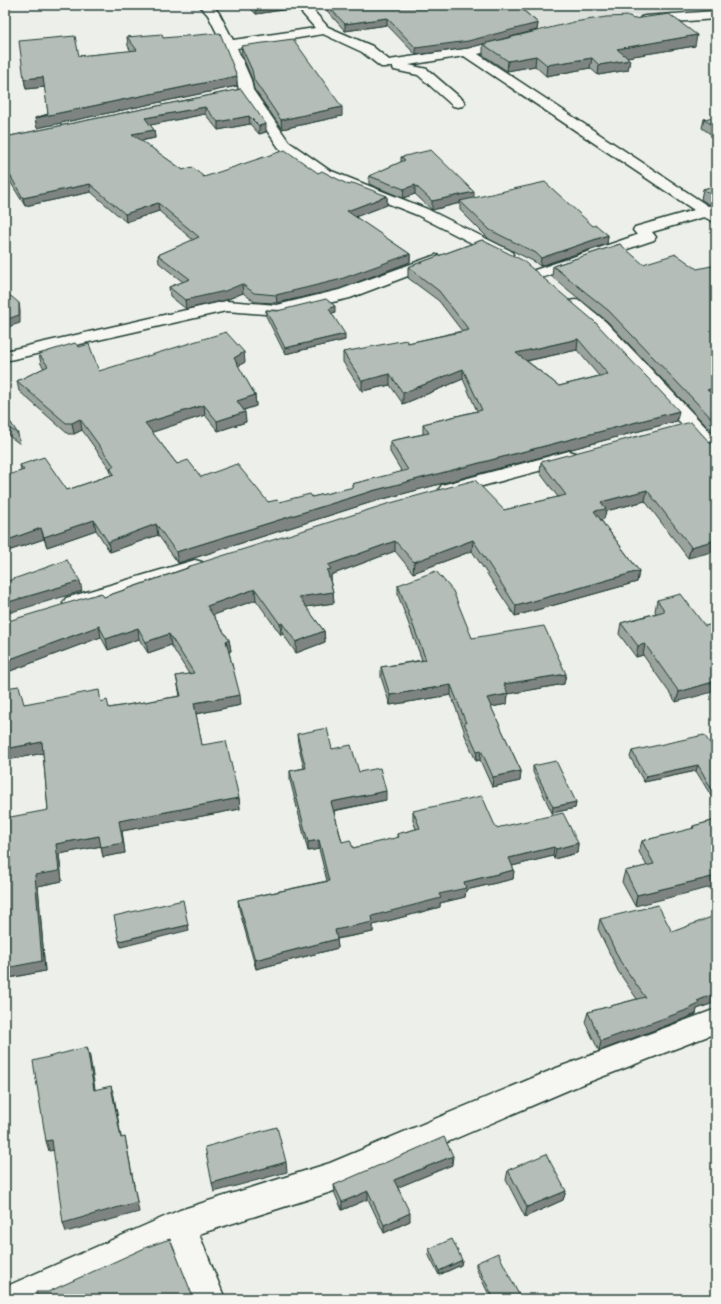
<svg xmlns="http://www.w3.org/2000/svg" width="721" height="1304" font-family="'Indie Flower',sans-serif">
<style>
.built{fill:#dce0db}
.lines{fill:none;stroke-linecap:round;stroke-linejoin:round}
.minor-casing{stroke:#1f3d34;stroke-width:3}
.minor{fill:#f6f6f2;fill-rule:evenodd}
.wall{fill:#9ba39e;stroke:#1f3d34;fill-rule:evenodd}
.shaded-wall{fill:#7e8481;stroke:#1f3d34}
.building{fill:#b4bdb8;stroke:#1f3d34;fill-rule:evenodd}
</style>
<rect width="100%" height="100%" fill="#edefea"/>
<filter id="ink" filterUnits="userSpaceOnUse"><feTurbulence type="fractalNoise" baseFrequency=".025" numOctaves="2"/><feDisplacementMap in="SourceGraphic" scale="8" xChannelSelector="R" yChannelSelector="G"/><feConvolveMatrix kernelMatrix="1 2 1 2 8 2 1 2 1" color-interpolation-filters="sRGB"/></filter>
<g filter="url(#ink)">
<!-- built -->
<path class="built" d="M485 5H705L669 13 598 18 534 30Z"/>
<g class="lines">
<defs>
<path id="minor" d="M199 5H212L219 13 233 40 315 28 295 5H308L328 27 372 46 389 60 449 51 512 38 517 39 518 42 517 45 478 54 708 206 716 205V223L704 217 652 232 656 237 654 240 544 277 538 279 532 277 530 274 532 271 637 235 633 230 635 227 694 210 464 56 409 65 427 69 463 100 465 103 463 106 458 107 453 106 418 75 394 70 393 67H381L362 52 323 34 237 48 251 80 253 90 289 142 329 170 427 209 511 251 513 254 511 257 505 259 499 257 417 215 319 176 279 148 239 90 237 80 223 45 208 15Z
M716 11V19L645 24 641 23 639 20 641 17 645 16Z
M436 255 442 257 444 260 442 263 350 298 277 315 226 311 5 361V351L226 301 277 305 339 290Z
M575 300 581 301 606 322 716 438V455L709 453 594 330 569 309 567 305 569 301Z
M569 451 576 453 579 457 576 461 449 495 442 493 439 489 442 485Z
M195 560 202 562 205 567 202 572 74 610 66 608 63 603 66 598Z
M716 1009V1033L573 1088 331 1192 199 1234 225 1299H193L172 1244 51 1299H5V1287L180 1210 330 1163 554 1069Z"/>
</defs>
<!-- minor casing -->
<use href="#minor" class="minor-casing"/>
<!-- minor -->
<use href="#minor" class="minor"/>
</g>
<!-- wall -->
<path class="wall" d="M247 5H295V8L256 14Z
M322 5H517L538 23 537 30 468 48 416 55 387 25 345 31Z
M633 19 695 46 627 57 630 60 628 70 598 75 590 68 546 76 535 66 507 71 483 55V44Z
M127 37 163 38 237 86 37 128 35 118 48 114 45 87 26 89 24 79 79 56 131 51 128 46Z
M241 46 342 116 282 129 254 89 252 79 242 55Z
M241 89 266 132 259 134 250 124 218 130 205 114 150 125 154 130 155 138 141 141 183 170 204 177 318 173 349 185 387 196V205L355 217 410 254V262L339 289 277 303 255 302 243 293 226 300 186 309 170 296 169 287 183 282 159 263 158 255 193 240 159 211 126 222 91 192 25 206 8 178 5 179V137Z
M716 117V138L702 128 704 119Z
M401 157 474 198 593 226 608 235 607 244 540 266 535 262 489 239 460 210V203L432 210 415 194 403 198 369 184V176L401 162Z
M716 186V204H708L701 199 703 189Z
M482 240 677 421 372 502 178 563 158 535 110 552 96 530 47 547 44 539 5 552V476L21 471 20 465 67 490 111 475 110 469 82 430 74 434H68L19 391 17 381 44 368 41 364 39 354 99 371 245 362 238 366 255 395 256 406 244 410 246 422 218 431 205 415 152 432 177 464 201 477 268 502H279L312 497 352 488V484L402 472 390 452V441L423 434V424L477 411 463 379 403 404 390 385 362 391 343 362V352L408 343 462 331 439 301 408 278V267ZM577 350 599 376 559 386 527 361Z
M620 244 716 398V436L607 321 552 277 553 266Z
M266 310 335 312 332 313 345 340 285 354 266 316Z
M5 414 18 434 20 444 5 433Z
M710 443 716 445 688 558 645 501 606 511 604 519 601 520 639 571 637 582 515 616 472 551 413 573 395 551 331 575V579L330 580 333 592 334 603 306 607 324 631 325 642 296 653 283 634 281 635 256 600 213 615 229 640 231 651 229 652 241 705 196 714 202 745 239 798 240 809 122 831 125 853 103 857 101 846 59 854 62 881 38 886 45 971 9 978 48 810 43 753 7 760 24 704 101 701 109 708 180 696 176 676 189 674 171 645 148 653 139 639 108 650 101 637 5 673 104 597 187 568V567L504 510 558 497 540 473 541 462Z
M398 585 472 638 566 674 564 684 508 694 507 704 491 707 521 771 520 781 492 787 480 760 476 761 464 733V730L451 695 390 705 381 677V667L422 660 398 595Z
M657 600 705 626 676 702 643 655 636 657 619 634 621 623 656 613 655 611Z
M297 734 332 749 359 772 386 800 334 811 342 842 353 848 397 838V834L416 829 413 821V811L496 828 578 843 577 853 554 859 553 856 512 866 514 870 513 879 466 890 465 897 440 903V907L373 925V932L337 939 338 948 256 969 239 909 238 900 327 881 319 849 308 851 290 780V771L304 768 298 743Z
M632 751H716V799H713L696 771 644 782 630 757Z
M533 766 576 802 575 808 552 813 533 772Z
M716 820 635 906 622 882 625 871 647 866 639 852 642 841 692 829 693 826Z
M716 918V1002L697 1009 696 1014 681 1020 599 1051 585 1022 588 1012 637 999 618 971 598 929 600 919 672 932Z
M452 1165 398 1187 410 1221 384 1233 368 1199 342 1210 335 1194 334 1185Z
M508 1170 566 1191 563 1200 525 1217 506 1180Z
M429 1249 462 1260 461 1265 439 1275 428 1254Z
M476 1263 521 1299H491L476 1268Z"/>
<!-- shaded-wall -->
<path class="shaded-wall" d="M271 5H295V8L256 14V8Z
M387 18V25L345 31V24Z
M538 23 537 30 468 48 416 55V48Z
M697 35 695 46 615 59 617 49Z
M536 56 535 66 507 71 508 61Z
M592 58 590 68 546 76 547 65Z
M630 60 628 70 598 75 599 65Z
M237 76V86L37 128 35 118Z
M43 77 45 87 26 89 24 79Z
M205 107V114L146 126 145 118Z
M342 107V116L282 129 281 120Z
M249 116 250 124 218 130V122Z
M266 124V132L259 134V126Z
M154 130 155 138 133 142 132 134Z
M5 170H7L8 178 5 179Z
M90 184 91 192 25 206 23 198Z
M415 185V194L403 198 404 189Z
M474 192V200L460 201V203L432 210V201Z
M387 196V205L347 220V211Z
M158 203 159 211 126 222 125 214Z
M608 235 607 244 540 266 541 258Z
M410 254V262L339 289 277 303 276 295Z
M242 284 243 293 226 300 186 309 185 300Z
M19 303 20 311V323L5 328V320Z
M335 306V312L329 315V309Z
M345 334V340L285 354V348Z
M578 339 577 350 516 363V353Z
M244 352 245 362 235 368 234 358Z
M463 369V379L403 404V393Z
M390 374V385L362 391V381Z
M716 387V397L705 401 707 390Z
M255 395 256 406 237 412V401Z
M204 405 205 415 147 434 145 423Z
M679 411 677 421 372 502 178 563 176 552 372 491Z
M245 412 246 422 218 431 217 421Z
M80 419 82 430 74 434 72 423Z
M647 490 645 501 606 511 604 519 592 522 594 511 601 502Z
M94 520 96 530 47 547 44 537Z
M156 524 158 535 110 552 108 542Z
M41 528 44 539 5 552V541Z
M473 540 472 551 413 573 414 562Z
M716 540V551L688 558 691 547Z
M395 541V551L331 575V579L327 581V570L328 565Z
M639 571 637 582 515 616 516 606Z
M80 581 82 591 5 614V603Z
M255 589 256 600 208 617 207 606Z
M333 592 334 603 299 608V597Z
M282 623 283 634 281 635 280 624Z
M99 626 101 637 5 673V661Z
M138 628 139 639 108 650 106 639Z
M324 631 325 642 296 653V642Z
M169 634 171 645 148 653 146 642Z
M229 640 231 651 227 652 226 641Z
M645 644 643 655 636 657 638 646Z
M566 674 564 684 503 695 504 684Z
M716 681V691L676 702 679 692Z
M451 685V695L390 705V695Z
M508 694 507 704 486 708 487 698Z
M240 695 241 705 196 714 194 703Z
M42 742 44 753 7 760 5 754V749Z
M481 750 480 760 476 761 477 751Z
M698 765 696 771 644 782 646 776Z
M521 771 520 781 492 787 493 777Z
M386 791V800L331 811V802Z
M714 793H716V799H713Z
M239 798 240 809 122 831 125 853 103 857 101 847 119 821Z
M576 802 575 808 552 813 553 807Z
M99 836 102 846 59 854 62 881 38 886 45 971 9 978 6 968 35 875 56 844Z
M319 840V849L308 851V842Z
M578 843 577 853 554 859 556 849Z
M554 847 553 856 508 867 509 858Z
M514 870 513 879 466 890 465 897 440 903V907L373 925V932L335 939V930L372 916 439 894 464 882Z
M716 876V886L635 906 637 895Z
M188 925 189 930 121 947 119 941Z
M337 939 338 948 256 969 255 960Z
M716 993V1002L697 1009 696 1014 681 1020 599 1051 601 1041 697 1001Z
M87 1047 90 1057 97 1101 94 1090Z
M111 1086 114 1096 123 1148 121 1138Z
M125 1137 127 1147 139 1212 66 1232 63 1223Z
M52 1140 55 1150 49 1151 46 1141Z
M453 1156 452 1165 394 1189V1180Z
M286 1162 287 1172 214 1192 212 1183Z
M368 1191V1199L342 1210V1202Z
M566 1191 563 1200 525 1217 527 1207Z
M410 1213V1221L384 1233V1225Z
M462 1260 461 1265 439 1275V1271Z"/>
<!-- building -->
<path class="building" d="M253 5H271L256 8Z
M327 5H517L538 23 468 41 416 48 387 18 345 24Z
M669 14 697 35 617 49 630 60 599 65 592 58 547 65 536 56 508 61 483 44 574 22 606 17 630 16 633 19Z
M220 33 237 76 35 118 48 114 43 77 24 79 19 41 75 36 79 56 137 50 127 37 162 34 163 38Z
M293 39 342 107 281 120 254 80 252 70 241 46Z
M241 89 266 124 259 126 249 116 218 122 205 107 145 118 154 130 132 134 183 170 192 167 204 177 285 150 318 173 322 171 349 185 353 183 387 196 347 211 410 254 338 280 276 295 254 293 242 284 225 291 185 300 169 287 190 279 158 255 199 237 158 203 125 214 90 184 23 198 7 170H5V137Z
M716 117V128L704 119Z
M431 150 474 192 432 201 415 185 404 189 369 176 405 160 401 157Z
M545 182 593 226 596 225 608 235 541 258 536 253 490 230 460 201Z
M716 186V194H710L703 189Z
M482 240 522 260 594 321 679 411 372 491 176 552 156 524 108 542 94 520 44 537 41 528 5 541V476L24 470 20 465 44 457 67 490 114 474 110 468 114 466 80 419 72 423H66L17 381 48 366 39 354 75 343 79 347 89 344 99 371 226 332 244 352 234 358 255 395 237 401 245 412 217 421 204 405 145 423 177 464 188 460 201 477 237 464 268 502 277 500 279 502 310 494 312 497 354 487 352 484 408 470 390 441 429 433 423 424 482 410 463 369 403 393 390 374 362 381 343 352 406 340 408 343 469 330 439 291 408 267ZM578 339 608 374 559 386 516 353Z
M620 244 643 264 676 254 697 269 716 265V387L707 390 716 398V423L609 311 553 266Z
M5 292H6L19 303V315L5 320Z
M326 299 335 306 329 309 345 334 285 348 266 310 277 311Z
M5 414 18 434 5 425Z
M691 422 710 443 716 445V540L691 547 647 490 601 502 606 509 594 511 639 571 516 606 473 540 414 562 395 541 328 565 331 569 327 570 333 592 299 597 324 631 296 642 282 623 280 624 255 589 207 606 229 640 226 641 240 695 194 703 202 745 226 741 239 798 119 821 123 843 101 847 99 836 56 844 59 871 35 875 42 961 6 968 5 953V818L48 810 42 742 5 749V688L19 686 24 704 99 690 101 702 107 700 109 708 181 696 176 676 194 673 169 634 146 642 138 628 106 639 99 626 5 661V622L101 593 104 597 188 568 187 567 387 504 475 480 504 510 566 495 541 462Z
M67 560 80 581 5 603V582Z
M436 571 453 591 472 638 544 626 566 674 504 684 508 694 487 698 521 771 493 777 481 750 477 751 464 723H466L451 685 390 695 381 667 426 660 398 585Z
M681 594 705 626 716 623V681L679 692 645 644 638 646 621 623 665 611 657 600Z
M327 728 332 749 351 745 359 772 380 768 386 791 331 802 342 842 350 840 353 848 399 837 397 834 420 828 413 811 482 796 496 828 563 813 578 843 556 849 554 847 509 858 514 870 464 882 466 888 439 894 441 898 372 916 373 922 335 930 337 939 255 960 238 900 329 881 319 840 308 842 290 771 306 768 297 734Z
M704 735 716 751V793H714L698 765 646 776 632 751Z
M556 761 576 802 553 807 533 766Z
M716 820V876L637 895 625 871 654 864 642 841 694 828 693 826Z
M183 900 188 925 119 941 114 916Z
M658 905 672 932 714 916 716 918V993L697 1001 699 1004 684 1011 601 1041 588 1012 645 997 620 961 600 919Z
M87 1047 94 1090 111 1086 121 1138 125 1137 137 1202 63 1223 52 1140 46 1141 33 1061Z
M277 1127 286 1162 212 1183 205 1147Z
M444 1137 453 1156 394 1180 410 1213 384 1225 368 1191 342 1202 334 1185Z
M546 1154 566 1191 527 1207 508 1170Z
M170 1239 191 1292 193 1299H38L36 1292H48L147 1247Z
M452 1239 462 1260 439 1271 429 1249Z
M498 1253 521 1299H494L476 1263Z"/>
</g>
<!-- margin -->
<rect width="721" height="1304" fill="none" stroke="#f6f6f2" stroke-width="20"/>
<rect x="10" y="10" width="701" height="1284" fill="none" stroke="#1f3d34" stroke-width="1.5" filter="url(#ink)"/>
</svg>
